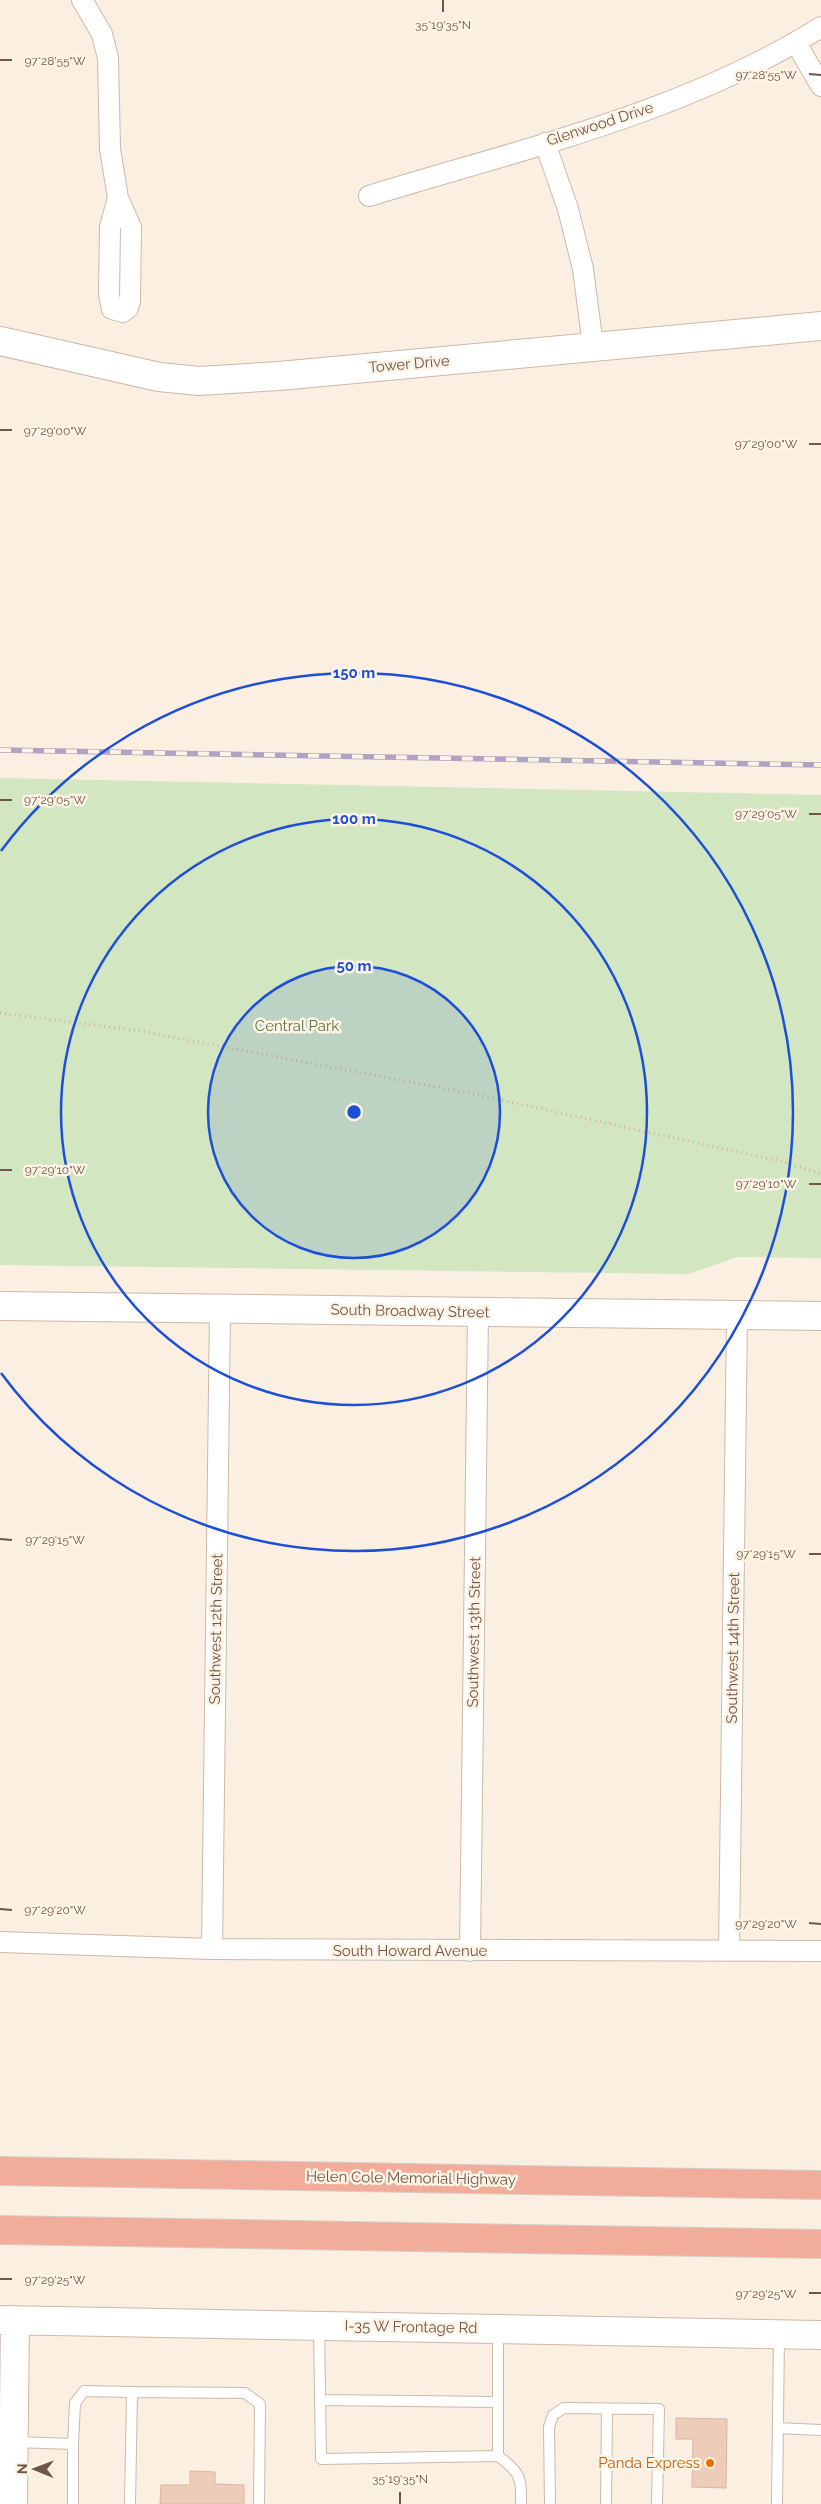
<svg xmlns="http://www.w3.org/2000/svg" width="821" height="2504" font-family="Raleway,sans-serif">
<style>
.green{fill:#d2e6c1}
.building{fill:#eeccba;stroke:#e0b39b}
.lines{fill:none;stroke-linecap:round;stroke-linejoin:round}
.lane-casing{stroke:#cdb9ab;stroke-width:12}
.street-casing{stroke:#cdb9ab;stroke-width:22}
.secondary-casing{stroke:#cfb8a9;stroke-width:30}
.highway-casing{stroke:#d7cfcc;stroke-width:30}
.path{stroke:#d2b09e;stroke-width:3;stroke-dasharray:1 4;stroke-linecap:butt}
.lane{stroke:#fff;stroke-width:10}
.street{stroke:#fff;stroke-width:20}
.secondary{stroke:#fff;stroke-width:28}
.highway{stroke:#f2ad9a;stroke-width:28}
.rail-casing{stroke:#b1a1c2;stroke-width:5.5}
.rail{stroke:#fef4e6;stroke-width:4;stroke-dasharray:11;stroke-linecap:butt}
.ticks{fill:none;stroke:#705549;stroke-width:2}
.ring{fill:none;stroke:#1d4ed8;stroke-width:2.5}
.food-dot{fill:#e8710a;stroke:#fef4e6;stroke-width:2}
.labels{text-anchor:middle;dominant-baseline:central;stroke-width:5;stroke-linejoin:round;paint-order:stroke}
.street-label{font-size:15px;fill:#705549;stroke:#fef4e6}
.park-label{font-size:15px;fill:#577a45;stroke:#fef4e6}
.food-label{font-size:15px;fill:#c56008;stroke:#fef4e6;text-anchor:end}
.ticks-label{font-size:12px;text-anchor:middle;fill:#705549;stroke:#fef4e6;stroke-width:5;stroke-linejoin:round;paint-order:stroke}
.centre{fill:#1d4ed8;stroke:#fef4e6;stroke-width:2.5}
.ring-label{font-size:15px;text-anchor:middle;font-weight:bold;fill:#1d4ed8;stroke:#fef4e6;stroke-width:5;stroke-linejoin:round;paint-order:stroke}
</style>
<rect width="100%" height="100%" fill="#faefe1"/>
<!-- green -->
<path class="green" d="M0 778 821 795V1258L737 1257 689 1274 0 1265Z"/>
<!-- building -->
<path class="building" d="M676 2418 727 2419 726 2488 692 2487 693 2439H676Z
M190 2471 215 2472V2484L244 2485V2504H160L161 2485H190Z"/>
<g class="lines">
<defs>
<path id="lane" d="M319 2326 321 2459 498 2456V2331
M320 2400 498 2402
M778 2428 821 2430
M15 2442 73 2444V2504
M73 2444 75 2403 84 2391 132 2392
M498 2456C520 2472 522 2478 521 2504
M130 2504 132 2392 245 2393 260 2404 259 2504
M550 2504 549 2427 553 2415 564 2408 659 2409 657 2504
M606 2504 607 2409
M777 2504 779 2335"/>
<path id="street" d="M82 0 102 34 108 58 110 149 118 198 131 227 130 301 128 308 123 312 112 309 109 295 110 227 118 198
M796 43 821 86
M545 143 568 209 583 269 593 346
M369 196C521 149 684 113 821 27
M0 1942 212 1949 821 1951
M212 1949 220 1309
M470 1951 478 1312
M729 1951 737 1315"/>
<path id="secondary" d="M0 341 159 377 199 381 279 376 821 326
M0 1306 821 1316
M0 2320 821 2335
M13 2504 15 2320"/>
<path id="highway" d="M0 2171 821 2185
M0 2230 821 2244"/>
</defs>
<!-- lane casing -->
<use href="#lane" class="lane-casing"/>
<!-- street casing -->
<use href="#street" class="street-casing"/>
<!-- secondary casing -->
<use href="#secondary" class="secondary-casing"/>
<!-- highway casing -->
<use href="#highway" class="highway-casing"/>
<!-- path -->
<path class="path" d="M0 1013 140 1031 469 1093 780 1161 821 1174"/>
<!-- lane -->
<use href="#lane" class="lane"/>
<!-- street -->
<use href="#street" class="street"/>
<!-- secondary -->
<use href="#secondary" class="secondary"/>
<!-- highway -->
<use href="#highway" class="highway"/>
<defs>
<path id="rail" d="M0 750 821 765"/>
</defs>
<!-- rail casing -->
<use href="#rail" class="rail-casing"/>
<!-- rail -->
<use href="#rail" class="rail"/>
</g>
<!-- ticks -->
<path class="ticks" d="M443 12V0M0 60H12M809 74 821 75M0 430H12M809 444H821M0 800H12M809 814H821M0 1170H12M809 1184H821M0 1539 12 1540M809 1554H821M0 1909 12 1910M809 1923 821 1924M0 2279H12M809 2293H821M400 2504V2492"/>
<!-- distance rings -->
<circle cx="354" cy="1112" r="146" fill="#1d4ed8" fill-opacity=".12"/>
<g class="ring">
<circle cx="354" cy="1112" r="146"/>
<circle cx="354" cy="1112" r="293"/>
<path d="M1 851A439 439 0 1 1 1 1373"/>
</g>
<!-- markers -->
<circle class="food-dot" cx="710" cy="2463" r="5"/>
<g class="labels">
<!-- street labels -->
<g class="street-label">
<text transform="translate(600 124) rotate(-18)">Glenwood Drive</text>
<text transform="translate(409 364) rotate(-5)">Tower Drive</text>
<text transform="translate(410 1311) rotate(1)">South Broadway Street</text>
<text transform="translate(216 1629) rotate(-89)">Southwest 12th Street</text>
<text transform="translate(474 1632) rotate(-89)">Southwest 13th Street</text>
<text transform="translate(733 1648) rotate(-89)">Southwest 14th Street</text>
<text x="410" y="1951">South Howard Avenue</text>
<text transform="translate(411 2178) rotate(1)">Helen Cole Memorial Highway</text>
<text transform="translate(411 2327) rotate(1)">I-35 W Frontage Rd</text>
</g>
<!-- park labels -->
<g class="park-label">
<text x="297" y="1026">Central Park</text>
</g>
<!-- food labels -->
<g class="food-label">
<text x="700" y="2463">Panda Express</text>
</g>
</g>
<g class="ticks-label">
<text x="443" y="29">35°19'35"N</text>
<text x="55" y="65">97°28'55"W</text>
<text x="766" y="79">97°28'55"W</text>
<text x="55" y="435">97°29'00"W</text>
<text x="766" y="448">97°29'00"W</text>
<text x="55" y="804">97°29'05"W</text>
<text x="766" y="818">97°29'05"W</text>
<text x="55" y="1174">97°29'10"W</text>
<text x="766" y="1188">97°29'10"W</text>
<text x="55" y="1544">97°29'15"W</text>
<text x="766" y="1558">97°29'15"W</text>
<text x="55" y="1914">97°29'20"W</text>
<text x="766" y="1928">97°29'20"W</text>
<text x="55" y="2284">97°29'25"W</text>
<text x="766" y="2298">97°29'25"W</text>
<text x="400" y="2483">35°19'35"N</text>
</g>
<circle cx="354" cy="1112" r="8" class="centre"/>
<g class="ring-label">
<text x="354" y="678">150 m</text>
<text x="354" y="824">100 m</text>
<text x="354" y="971">50 m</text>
</g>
<!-- north arrow -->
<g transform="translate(35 2469) rotate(271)" stroke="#fef4e6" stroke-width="4" paint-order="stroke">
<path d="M0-4L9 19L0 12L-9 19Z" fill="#705549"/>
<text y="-8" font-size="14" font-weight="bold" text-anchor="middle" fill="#705549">N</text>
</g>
</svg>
